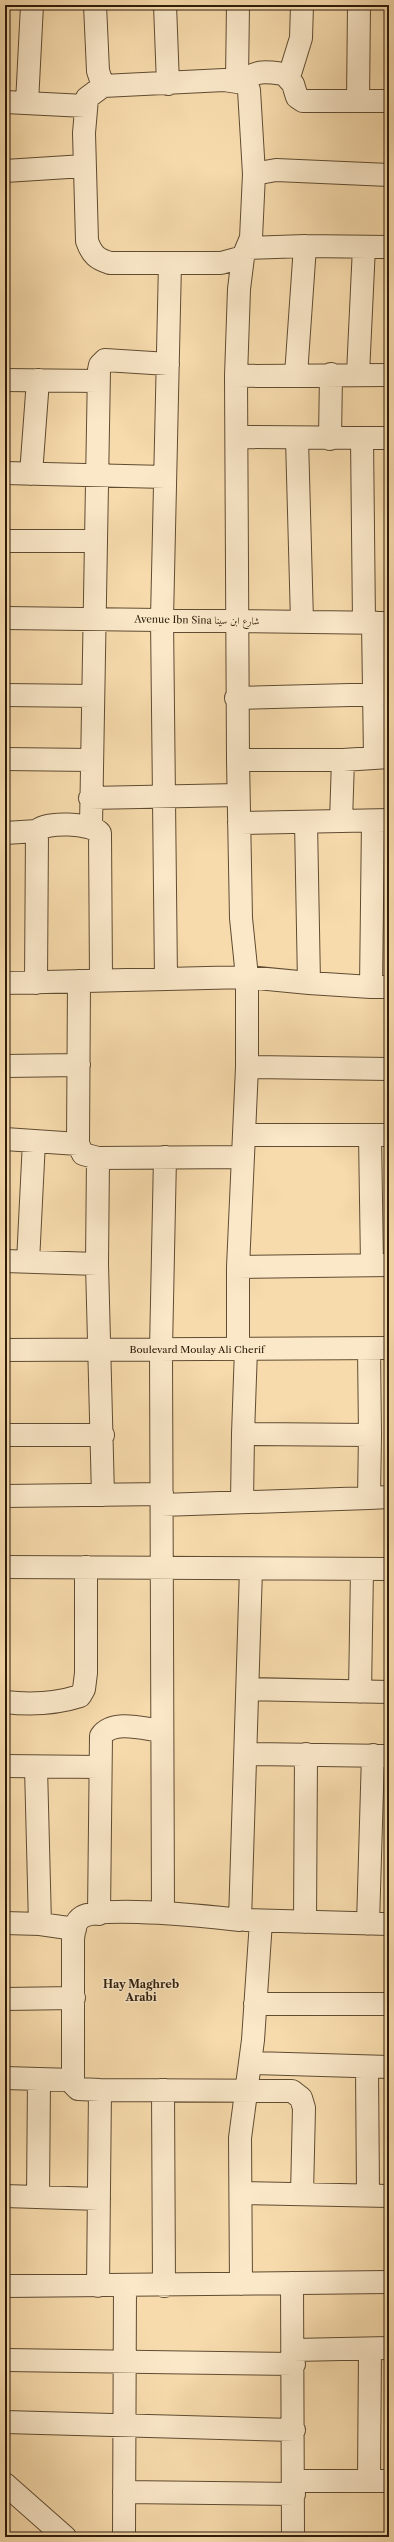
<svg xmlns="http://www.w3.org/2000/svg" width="394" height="2542" font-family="'Libre Caslon Text',Amiri,serif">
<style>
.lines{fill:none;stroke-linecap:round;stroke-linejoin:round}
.minor-casing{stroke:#604c32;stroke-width:24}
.minor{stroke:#fae8c9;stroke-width:22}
.labels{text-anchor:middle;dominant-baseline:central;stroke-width:3;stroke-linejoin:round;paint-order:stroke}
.street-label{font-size:10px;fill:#2e1c0a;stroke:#fae8c9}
.neighbourhood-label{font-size:11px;font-weight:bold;fill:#2e1c0a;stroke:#fae8c9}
</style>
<rect width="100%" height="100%" fill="#f7dbac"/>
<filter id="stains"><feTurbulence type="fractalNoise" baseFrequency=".005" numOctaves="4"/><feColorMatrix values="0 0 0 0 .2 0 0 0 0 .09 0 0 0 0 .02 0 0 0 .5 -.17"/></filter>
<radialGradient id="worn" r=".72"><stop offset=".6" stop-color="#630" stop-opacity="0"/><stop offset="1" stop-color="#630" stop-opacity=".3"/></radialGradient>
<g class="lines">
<defs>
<path id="minor" d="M95 5 98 71 103 86
M165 5 168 84
M289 77 301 38 302 5
M237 80 238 5
M244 83C253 69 268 72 284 74L293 84 297 97 303 101H389
M358 100 359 5
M5 102 85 106
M27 103 32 5
M5 171 84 166
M254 174 249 90 244 83 224 80 103 86 87 98 84 133 87 241C92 255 97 259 110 263H221L243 257 251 238 254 174 276 170 389 175
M248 248 305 246 389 247
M243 257 239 289 236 376 238 760H343L389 757
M358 374 364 247
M296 375 305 246
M236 376 389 375
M5 380 98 381
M237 437 389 438
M362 438 364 622
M297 439 302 621
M330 439 331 374
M5 473 165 477
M31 474 38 380
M5 541H95
M5 618 389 623
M373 622 375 757
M5 695 93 696
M236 698 389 694
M5 759 91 760
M238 760 241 918 247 977V1067L238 1267V1349
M343 760 341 821 389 820
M90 798 238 795
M373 821 371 987H389
M306 822 309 983 371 987
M239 823 341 821
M91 826 99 370 100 365 105 360 168 364
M5 833 37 831
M166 979 162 619 170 263
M79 981 78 1144 83 1154 98 1158 243 1157
M5 983 247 977 309 983
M36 983 37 831C45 821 92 823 100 833L101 980
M5 1066 79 1065
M247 1067 389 1069
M244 1135H389
M370 1135 372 1265
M5 1139 78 1144
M98 1158 97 1264 103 1495
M5 1261 97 1264
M28 1262 34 1141
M238 1267 389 1265
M246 1349 243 1434 370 1435 369 1498 389 1497
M369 1349 370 1435
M5 1350 389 1348
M5 1435H103
M5 1496 162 1494
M242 1502 243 1434
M162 1505 369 1498
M5 1567 389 1569
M251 1569 240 1920C213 1917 102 1905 82 1917 74 1922 74 1932 73 1939V2084L78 2089 100 2090 292 2091 301 2098 304 2108 302 2194
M248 1689 389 1692
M360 1692 362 1569
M5 1702C31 1705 55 1704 80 1696L84 1689 86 1673V1567
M246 1754 389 1756
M5 1766 99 1767
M36 1767 40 1924 75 1929
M163 1913 161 1349 165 1157
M99 1914 101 1736C113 1719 144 1729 162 1731
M246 1920 389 1924
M305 1922 306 1754
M5 1923 40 1924
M368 1924 373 1755
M5 1999 74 1998
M255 2004H389
M250 2063 389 2067
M367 2067 368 2195
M5 2078 73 2080
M163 2090 164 2286
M241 2193 389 2196
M5 2196 99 2199
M38 2197 39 2079
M292 2283 293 2537
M241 2284 240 2138 253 2040 261 1921
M5 2286 389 2282
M98 2286 100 2090
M294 2350 389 2348
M5 2360 294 2364
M5 2422 294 2430
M369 2480 370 2349
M293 2481H389
M5 2484 65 2537
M124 2492 294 2494
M124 2537 125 2286"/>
</defs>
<!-- minor casing -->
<use href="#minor" class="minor-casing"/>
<!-- minor -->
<use href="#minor" class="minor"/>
</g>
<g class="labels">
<!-- street labels -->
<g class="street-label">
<text transform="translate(197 620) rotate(1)">Avenue Ibn Sina شارع ابن سينا</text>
<text x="197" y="1349">Boulevard Moulay Ali Cherif</text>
</g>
<!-- neighbourhood labels -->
<g class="neighbourhood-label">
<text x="141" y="1984">Hay Maghreb<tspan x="141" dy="13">Arabi</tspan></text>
</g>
</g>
<!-- margin -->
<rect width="394" height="2542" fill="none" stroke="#f7dbac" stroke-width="20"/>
<rect x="6" y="6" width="382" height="2530" fill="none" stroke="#2e1c0a" stroke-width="2"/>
<rect x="10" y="10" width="374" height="2522" fill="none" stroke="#2e1c0a"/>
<rect width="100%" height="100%" filter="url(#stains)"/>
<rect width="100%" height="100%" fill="url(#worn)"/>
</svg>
